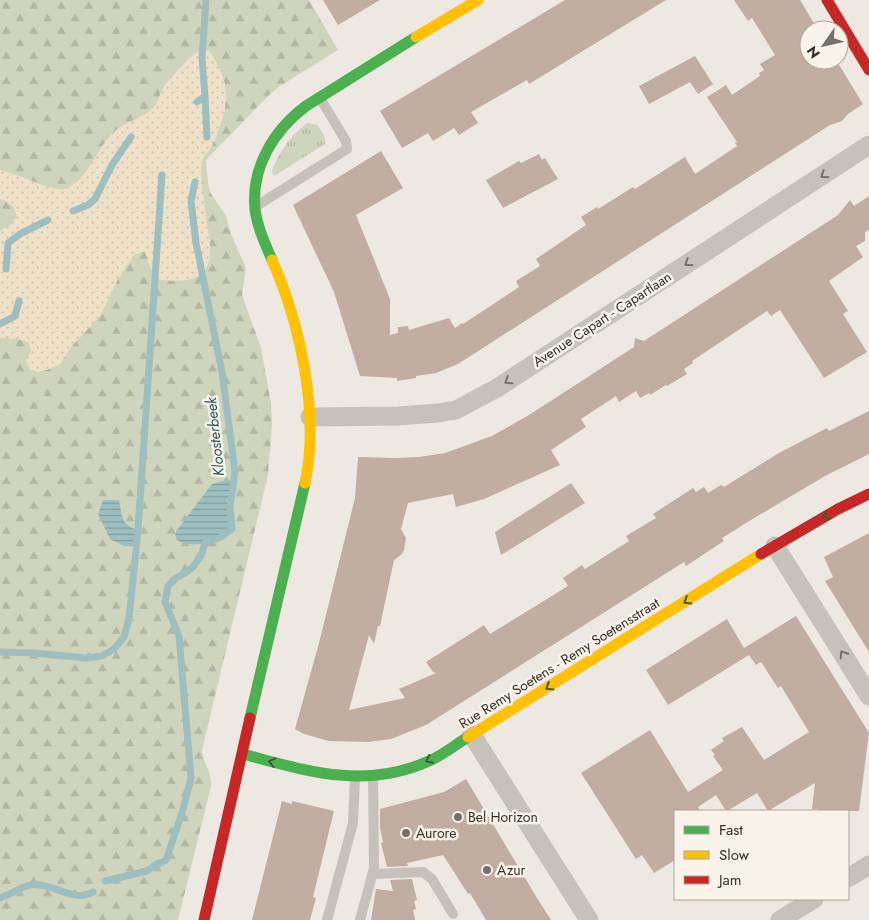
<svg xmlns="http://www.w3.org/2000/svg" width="869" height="920" font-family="Jost,sans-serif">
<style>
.grass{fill:url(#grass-tufts)}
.forest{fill:url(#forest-firs)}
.sand{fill:url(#sand-dots)}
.water{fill:url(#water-rules)}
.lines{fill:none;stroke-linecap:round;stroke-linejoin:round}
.stream{stroke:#9ebfc0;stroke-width:7}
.building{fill:#c2ada3}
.lane{stroke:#c7c1bb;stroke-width:10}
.street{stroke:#c7c1bb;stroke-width:19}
.fast{stroke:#4caf50;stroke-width:11}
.slow{stroke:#ffc107;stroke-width:11}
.jam{stroke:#c62828;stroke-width:11}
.oneway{stroke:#78706b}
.oneway2{stroke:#3f5b37}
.poi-dot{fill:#786f6a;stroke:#faf3ea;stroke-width:2}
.labels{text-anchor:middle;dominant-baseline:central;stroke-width:5;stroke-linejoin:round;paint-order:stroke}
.street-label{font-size:14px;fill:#382e29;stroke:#faf3ea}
.poi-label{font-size:14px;fill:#382e29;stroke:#faf3ea;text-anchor:start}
.water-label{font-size:15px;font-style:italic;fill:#1d555b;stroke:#faf3ea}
</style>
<defs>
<pattern id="grass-tufts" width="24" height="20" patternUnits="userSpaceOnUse" patternTransform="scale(1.25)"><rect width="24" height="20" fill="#cfd4bc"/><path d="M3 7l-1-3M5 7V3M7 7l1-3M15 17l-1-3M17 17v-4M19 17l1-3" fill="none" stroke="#b2b6a2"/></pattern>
<pattern id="forest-firs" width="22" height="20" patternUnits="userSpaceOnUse" patternTransform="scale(1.25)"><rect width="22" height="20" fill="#cfd4bc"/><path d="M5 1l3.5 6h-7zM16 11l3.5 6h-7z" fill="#b2b6a2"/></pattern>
<pattern id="sand-dots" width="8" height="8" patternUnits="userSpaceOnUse" patternTransform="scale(1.25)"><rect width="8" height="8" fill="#efe1c8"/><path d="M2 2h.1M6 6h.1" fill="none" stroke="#cec1ac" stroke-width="1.8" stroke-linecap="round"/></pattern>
<pattern id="water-rules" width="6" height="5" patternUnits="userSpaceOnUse" patternTransform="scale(1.25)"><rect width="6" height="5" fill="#9ebfc0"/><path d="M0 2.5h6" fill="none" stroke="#829c9c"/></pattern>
</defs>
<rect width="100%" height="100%" fill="#eee8e2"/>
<!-- grass -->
<path class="grass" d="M307 123 317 125C321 130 327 138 325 144L274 176 272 171C279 152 290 136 307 123Z"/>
<!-- forest -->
<path class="forest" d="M0 0H309L338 50 280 86 269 95 206 160 208 183 210 192 226 216 231 234 246 268 242 295 261 348 271 403 272 424 268 475 202 750C203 763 212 772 211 786L178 920H0Z"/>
<!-- sand -->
<path class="sand" d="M209 51C233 83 229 108 213 144 211 149 205 154 203 159 199 168 203 191 204 201 205 220 216 252 206 269 197 283 175 281 160 280L150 268 145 251 134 255 118 279 100 316 71 347 60 364 50 369 38 372 30 369 26 360 31 351 29 343 18 339 0 338V231L10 225 17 216 13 206 0 198V170C18 173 51 192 65 189 86 183 98 146 114 132 125 121 142 119 153 108 159 102 159 94 163 88 168 80 190 56 198 52 201 51 206 51 209 51Z"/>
<!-- water -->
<path class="water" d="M235 480 230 507 232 529C216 540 196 551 177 540L175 534 177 530 212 484 223 481Z
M103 500H119C122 516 121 525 138 530L136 545 124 546 110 539 98 514Z"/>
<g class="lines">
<!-- stream -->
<path class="stream" d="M205 96 207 137
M197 102 205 96 202 58 206 0
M73 211 88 205 95 199 112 165 131 137
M6 269 8 243 20 234 48 220
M0 324 15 316 19 301
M0 652 35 653 86 658 102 656 114 649 124 637 129 618 138 530 162 175
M105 881 147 871 155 865 166 860 182 813 191 778 179 636 165 602 168 586 176 578 185 573 193 567 201 556 205 543 221 537 232 529 230 507 235 472 222 372 196 243 191 201 195 182
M0 898C14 894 25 882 40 885 58 887 76 902 93 892"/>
</g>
<!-- building -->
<path class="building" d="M323 0H380L338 25Z
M565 0H666L529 84 527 80 471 112 478 123 459 135 454 128 433 141 428 133 402 148 380 111Z
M734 0H800L818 30H809V60H836L863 104 848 114 842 121 830 125 458 364 436 373 416 376V378L397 381V378L360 376 334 292 293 205 381 151 403 188 356 215 390 299V335L398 333V327L408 326 409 330 449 318 455 328 462 323 463 324 519 287 516 281 540 266 536 259 586 225 581 217 597 207 598 209 633 187 635 189 685 157 695 174 737 146 735 143 737 142 707 97 726 85 732 95 760 76 759 73 764 70 760 64 775 55 752 18 748 21Z
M695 56 713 84 698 94 690 82 649 104 639 86Z
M539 154 542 160 545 158 558 179 503 208 486 180 519 161 521 163Z
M869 196V230L865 232V241L856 246 863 257 829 281 848 311 843 314 867 352 824 378 780 310 771 316 767 311 692 361 693 363 684 369 687 374 667 386 666 385 650 395 649 393 640 398 636 391 619 402 616 396 581 419 586 427 551 450 560 465 484 499 456 507 453 494 408 503 401 529 406 538 404 550 402 554 394 560 380 626H378L374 644 369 635 349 710 405 698 399 689 436 673 433 672 426 662 484 625 490 634 568 586 563 578 582 565 585 569 629 541 626 536 656 518 653 514 693 488 696 492 704 487 708 493 721 485 724 487 779 453 827 428 829 431 869 411V454L825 476 751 520 722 538 724 541 686 566 684 562 426 725 391 739 368 742 329 741 304 734 295 729 319 643 355 498 358 457 395 458 419 457 445 453 492 436 529 415 634 347 635 338 644 341 838 215 850 200 854 206Z
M571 483 585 503 501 555 495 532Z
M869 533V652L825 581 833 577 824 557Z
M796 616 869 733 859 811H818V809H812L815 783 768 811 757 793 727 811H726L716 795 698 807 700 811H675V860L654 873 642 855 636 859 581 773 650 730 688 792 723 770 713 756 715 755 711 750 724 741 722 738 742 727 764 760 809 732 781 686 778 688 761 662 756 665 744 648 749 655 668 705 646 670 727 619 744 648Z
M466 779 537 898 551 920H486L470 893 468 894 443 855 407 863 408 866 387 867 381 843 383 842 380 828V809L444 792Z
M282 801 292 804V801L334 811 313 897 316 898 310 920H252Z
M412 879 417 900 414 901 416 909 413 910 415 920H371L376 889 393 891 390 880Z"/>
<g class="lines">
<!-- lane -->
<path class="lane" d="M258 205 347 149 346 141 320 98
M373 874 423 872 432 879 453 914
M327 920 353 823 355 778
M360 920 374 868 373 777"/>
<!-- street -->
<path class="street" d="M310 417 398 416 438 413 456 410 497 388 869 145
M775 546 869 696
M472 735 589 920
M848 878 869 865
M780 920 814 899"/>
<!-- fast -->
<path class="fast" d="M272 260C265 243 257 227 255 209 251 167 274 130 306 106L416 37
M250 718 305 483
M243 754C307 771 365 790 429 761 443 755 455 745 468 737"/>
<!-- slow -->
<path class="slow" d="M416 37 478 0
M272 260C300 323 320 414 305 483
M468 737 761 554"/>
<!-- jam -->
<path class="jam" d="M827 0 869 70
M761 554 838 509 869 494
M204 920 250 718"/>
</g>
<!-- one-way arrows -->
<defs><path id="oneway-chevron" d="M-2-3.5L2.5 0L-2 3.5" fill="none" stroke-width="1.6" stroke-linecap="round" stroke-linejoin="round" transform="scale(1.25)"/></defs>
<g class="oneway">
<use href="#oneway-chevron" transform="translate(824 175) rotate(147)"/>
<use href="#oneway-chevron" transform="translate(688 263) rotate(147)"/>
<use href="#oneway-chevron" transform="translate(508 381) rotate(147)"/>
<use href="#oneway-chevron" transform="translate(843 654) rotate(-122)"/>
</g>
<g class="oneway2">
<use href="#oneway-chevron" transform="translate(826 516) rotate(150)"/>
<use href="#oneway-chevron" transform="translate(687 601) rotate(148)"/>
<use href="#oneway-chevron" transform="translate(549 687) rotate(148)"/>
<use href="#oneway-chevron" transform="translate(429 760) rotate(154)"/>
<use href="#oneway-chevron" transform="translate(272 762) rotate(-165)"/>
</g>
<!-- markers -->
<g class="poi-dot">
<circle cx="458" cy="817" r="5"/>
<circle cx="406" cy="833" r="5"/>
<circle cx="487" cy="870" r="5"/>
</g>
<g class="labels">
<!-- street labels -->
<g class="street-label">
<text transform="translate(602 319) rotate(-33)">Avenue Capart - Capartlaan</text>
<text transform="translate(559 663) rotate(-32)">Rue Remy Soetens - Remy Soetensstraat</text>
</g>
<!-- poi labels -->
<g class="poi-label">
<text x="468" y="817">Bel Horizon</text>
<text x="416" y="833">Aurore</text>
<text x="497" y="870">Azur</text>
</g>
<!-- water labels -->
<g class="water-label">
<text transform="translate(215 437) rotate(-96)">Kloosterbeek</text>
</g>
</g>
<!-- legend -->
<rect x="674" y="810" width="175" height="90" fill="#faf3ea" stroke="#aca49d"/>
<rect x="684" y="826" width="25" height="8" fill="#4caf50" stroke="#aca49d"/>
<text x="719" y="835" font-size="15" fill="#382e29">Fast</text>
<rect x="684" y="851" width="25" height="8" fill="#ffc107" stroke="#aca49d"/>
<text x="719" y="860" font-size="15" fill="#382e29">Slow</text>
<rect x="684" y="876" width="25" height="8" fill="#c62828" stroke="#aca49d"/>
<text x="719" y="885" font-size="15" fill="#382e29">Jam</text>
<!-- north arrow -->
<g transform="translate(824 45) rotate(236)"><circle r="24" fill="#faf3ea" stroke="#aca49d"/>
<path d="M0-4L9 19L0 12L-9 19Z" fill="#786f6a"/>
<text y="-8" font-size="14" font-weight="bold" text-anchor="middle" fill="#382e29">N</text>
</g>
</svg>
